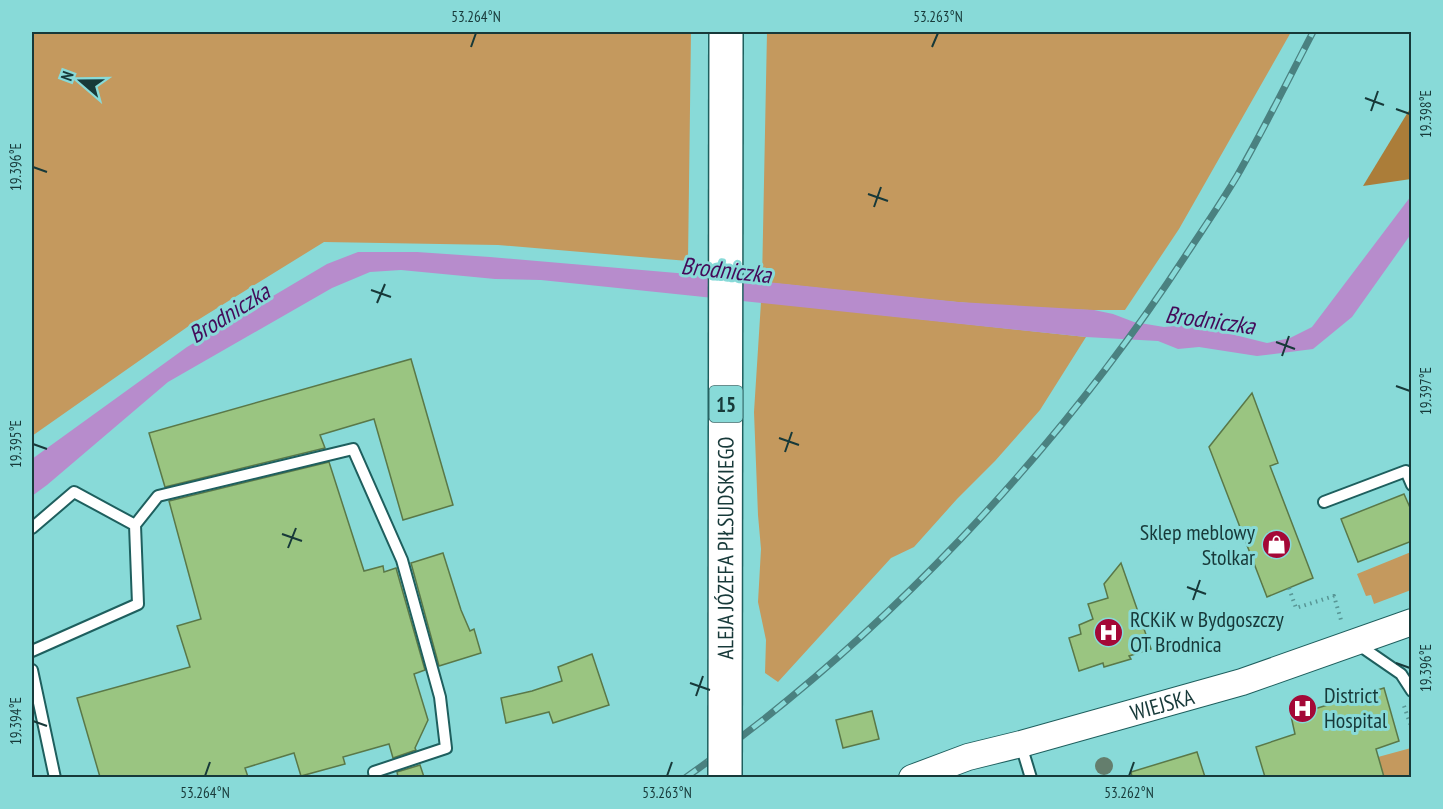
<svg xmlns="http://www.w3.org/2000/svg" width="1443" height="809" font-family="'PT Sans Narrow',sans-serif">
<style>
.green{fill:#c4995e}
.forest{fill:#ab7d39}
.water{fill:#b78ccc}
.building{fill:#9ac581;stroke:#5a7848;stroke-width:1.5}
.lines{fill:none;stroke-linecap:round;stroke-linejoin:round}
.service-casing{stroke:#1e5f5e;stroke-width:14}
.tertiary-casing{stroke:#1e5f5e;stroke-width:28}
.path{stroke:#589695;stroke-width:4;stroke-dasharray:1.5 4.5;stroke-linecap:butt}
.service{stroke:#fff;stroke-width:10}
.tertiary{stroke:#fff;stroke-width:26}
.rail-casing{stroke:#4a8180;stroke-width:7}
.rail{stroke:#88dad8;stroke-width:4.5;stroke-dasharray:14;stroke-linecap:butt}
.primary-bridge-casing{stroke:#1e5f5e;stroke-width:36;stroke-linecap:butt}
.primary-bridge{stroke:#fff;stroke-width:33}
.tree{fill:#647e6d}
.ticks{fill:none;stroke:#173939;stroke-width:2}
.labels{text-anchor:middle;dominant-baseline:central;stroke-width:6;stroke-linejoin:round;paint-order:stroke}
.shield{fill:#88dad8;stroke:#396969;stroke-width:1.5}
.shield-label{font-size:21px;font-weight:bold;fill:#173939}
.poi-label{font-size:22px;fill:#173939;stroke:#88dad8;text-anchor:start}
.street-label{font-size:22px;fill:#173939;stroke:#88dad8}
.water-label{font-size:24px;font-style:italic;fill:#440a59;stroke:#88dad8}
.neatline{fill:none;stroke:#173939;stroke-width:2}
.ticks-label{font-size:15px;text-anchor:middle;fill:#173939}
</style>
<rect width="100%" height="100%" fill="#88dad8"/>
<!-- green -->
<path class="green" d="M32 32H691L688 261 498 245 324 242 193 323 32 436Z
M767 32H1291L1179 229 1125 310C1004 311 882 294 762 282Z
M761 302 1086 337 1040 410 995 461 957 499 914 547 891 558 778 682 765 673 766 640 758 602 761 549 758 515 754 412Z
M1411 552V590L1374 604 1371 595 1366 596 1357 574Z
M1411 748V777H1384L1378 757Z"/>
<!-- forest -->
<path class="forest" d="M1411 107V179L1363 186Z"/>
<!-- water -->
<path class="water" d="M1411 196V234L1352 317 1313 349 1257 356 1199 347 1178 349 1158 341 1086 337 541 280 495 279 401 270 370 272 332 288 168 382 47 485 32 496V459L187 347 327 264 358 252H417L490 257 700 275 959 302 1094 310 1113 314 1134 322 1164 327 1187 325 1219 331 1267 343 1290 338 1312 327Z"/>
<!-- building -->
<path class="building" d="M411 359 453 505 403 520 374 419 320 435 325 448 165 487 149 433Z
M1252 393 1278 463 1270 466 1313 578 1267 597 1209 447Z
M329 462 364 571 383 566 384 572 396 568 425 670 414 674 428 720 415 748 416 750 393 758 389 744 343 757 345 764 301 776 294 753 245 768 248 777H100L77 698 190 667 177 626 201 619 169 501Z
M1404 494 1412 512V541L1358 562 1341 519Z
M443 553 461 610 470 631 474 629 481 653 439 666 411 563Z
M1121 563 1151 649 1129 656 1131 659 1104 667 1103 663 1079 671 1069 638 1081 634 1079 625 1093 619 1088 604 1108 598 1104 584Z
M592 654 609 705 553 723 549 712 506 723 501 698 532 691 562 681 558 667Z
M1384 688 1399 741 1376 749 1384 777H1265L1256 747 1295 734 1291 716Z
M872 711 879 739 843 748 836 720Z
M1197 752 1205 777H1132L1131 772Z
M420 765 424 777H398L397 772Z"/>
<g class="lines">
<defs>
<path id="service" d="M1324 502 1406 471 1412 485
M32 528 74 492 135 525 158 496 353 449 402 560 440 697 446 748 374 772 375 778
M1356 643 1401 674 1412 691
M32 651 138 604 135 525
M32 670 55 778
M1021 745 1031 778"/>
<g id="tertiary">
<path id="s1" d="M912 778 968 757 1021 744 1242 682 1412 622"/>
</g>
</defs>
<!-- service casing -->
<use href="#service" class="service-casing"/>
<!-- tertiary casing -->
<use href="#tertiary" class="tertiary-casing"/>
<!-- path -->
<path class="path" d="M1289 588 1296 608 1334 596 1341 620
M1404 706 1412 729"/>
<!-- service -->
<use href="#service" class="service"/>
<!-- tertiary -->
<use href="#tertiary" class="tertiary"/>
<defs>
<path id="rail" d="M685 778C879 642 1057 453 1186 255 1203 229 1221 203 1237 176 1264 129 1288 80 1313 32"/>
</defs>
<!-- rail casing -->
<use href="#rail" class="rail-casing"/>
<!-- rail -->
<use href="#rail" class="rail"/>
<defs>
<g id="primary-bridge">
<path id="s2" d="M725 778 726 32"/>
</g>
</defs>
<!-- primary-bridge casing -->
<use href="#primary-bridge" class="primary-bridge-casing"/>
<!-- primary-bridge -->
<use href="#primary-bridge" class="primary-bridge"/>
</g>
<!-- trees -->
<circle class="tree" cx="1104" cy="766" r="9"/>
<!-- ticks -->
<path class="ticks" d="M471 47 476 33M932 47 938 33M1365 98 1384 105M1396 109 1410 114M1371 111 1378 91M33 167 47 172M868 194 888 201M874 207 881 187M371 290 391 297M377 303 385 284M1276 342 1295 349M1282 356 1289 336M1396 386 1410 391M779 438 799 445M33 444 47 449M785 452 792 432M282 534 302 541M288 548 296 528M1187 587 1206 594M1193 600 1200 580M1396 663 1410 668M690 683 710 690M696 696 703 676M33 721 47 726M205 776 210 762M667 776 672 762M1129 776 1134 762"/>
<!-- icons -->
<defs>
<symbol id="shop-disc" viewBox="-11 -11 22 22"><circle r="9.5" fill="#a40837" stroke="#88dad8"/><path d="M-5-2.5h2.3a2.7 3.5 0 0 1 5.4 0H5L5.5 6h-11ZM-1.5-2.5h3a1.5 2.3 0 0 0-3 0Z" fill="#fff"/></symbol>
<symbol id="hospital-disc" viewBox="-11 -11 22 22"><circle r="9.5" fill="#a40837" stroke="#88dad8"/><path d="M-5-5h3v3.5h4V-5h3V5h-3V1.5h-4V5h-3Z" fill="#fff"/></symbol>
</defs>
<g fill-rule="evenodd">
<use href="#shop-disc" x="1260" y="528" width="33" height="33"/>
<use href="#hospital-disc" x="1092" y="616" width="33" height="33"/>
<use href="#hospital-disc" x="1286" y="692" width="33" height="33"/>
</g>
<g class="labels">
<!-- shield labels -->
<rect class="shield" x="709.5" y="386" width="33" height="36" rx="4.5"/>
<g class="shield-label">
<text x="726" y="404">15</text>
</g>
<!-- poi labels -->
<g class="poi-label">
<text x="1255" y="532" text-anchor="end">Sklep meblowy<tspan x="1255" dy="25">Stolkar</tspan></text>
<text x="1130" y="619">RCKiK w Bydgoszczy<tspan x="1130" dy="25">OT Brodnica</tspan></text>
<text x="1324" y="695">District<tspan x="1324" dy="25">Hospital</tspan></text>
</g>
<!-- street labels -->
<g class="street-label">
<text stroke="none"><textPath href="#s2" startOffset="230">ALEJA JÓZEFA PIŁSUDSKIEGO</textPath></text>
<text stroke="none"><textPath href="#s1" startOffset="261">WIEJSKA</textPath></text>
</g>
<!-- water labels -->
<g class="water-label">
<text transform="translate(726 270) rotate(6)">Brodniczka</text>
<text transform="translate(229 313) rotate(-32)">Brodniczka</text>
<text transform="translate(1210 320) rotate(8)">Brodniczka</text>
</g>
</g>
<!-- border -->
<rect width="1443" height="809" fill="none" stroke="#88dad8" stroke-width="66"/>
<!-- north arrow -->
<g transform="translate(81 81) rotate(290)" stroke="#88dad8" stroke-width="4.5" paint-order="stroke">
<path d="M0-4.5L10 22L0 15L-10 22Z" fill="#173939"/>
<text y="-9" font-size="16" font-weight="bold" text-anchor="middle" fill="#173939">N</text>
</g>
<rect x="33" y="33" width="1377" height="743" class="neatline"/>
<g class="ticks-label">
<text x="476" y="22">53.264°N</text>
<text x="938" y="22">53.263°N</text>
<text transform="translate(1426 114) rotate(-90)" y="5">19.398°E</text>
<text transform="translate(16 167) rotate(-90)" y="5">19.396°E</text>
<text transform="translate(1426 391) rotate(-90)" y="5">19.397°E</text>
<text transform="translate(16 444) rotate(-90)" y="5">19.395°E</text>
<text transform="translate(1426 668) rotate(-90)" y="5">19.396°E</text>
<text transform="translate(16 721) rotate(-90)" y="5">19.394°E</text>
<text x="205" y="798">53.264°N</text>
<text x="667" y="798">53.263°N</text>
<text x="1129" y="798">53.262°N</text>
</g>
</svg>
